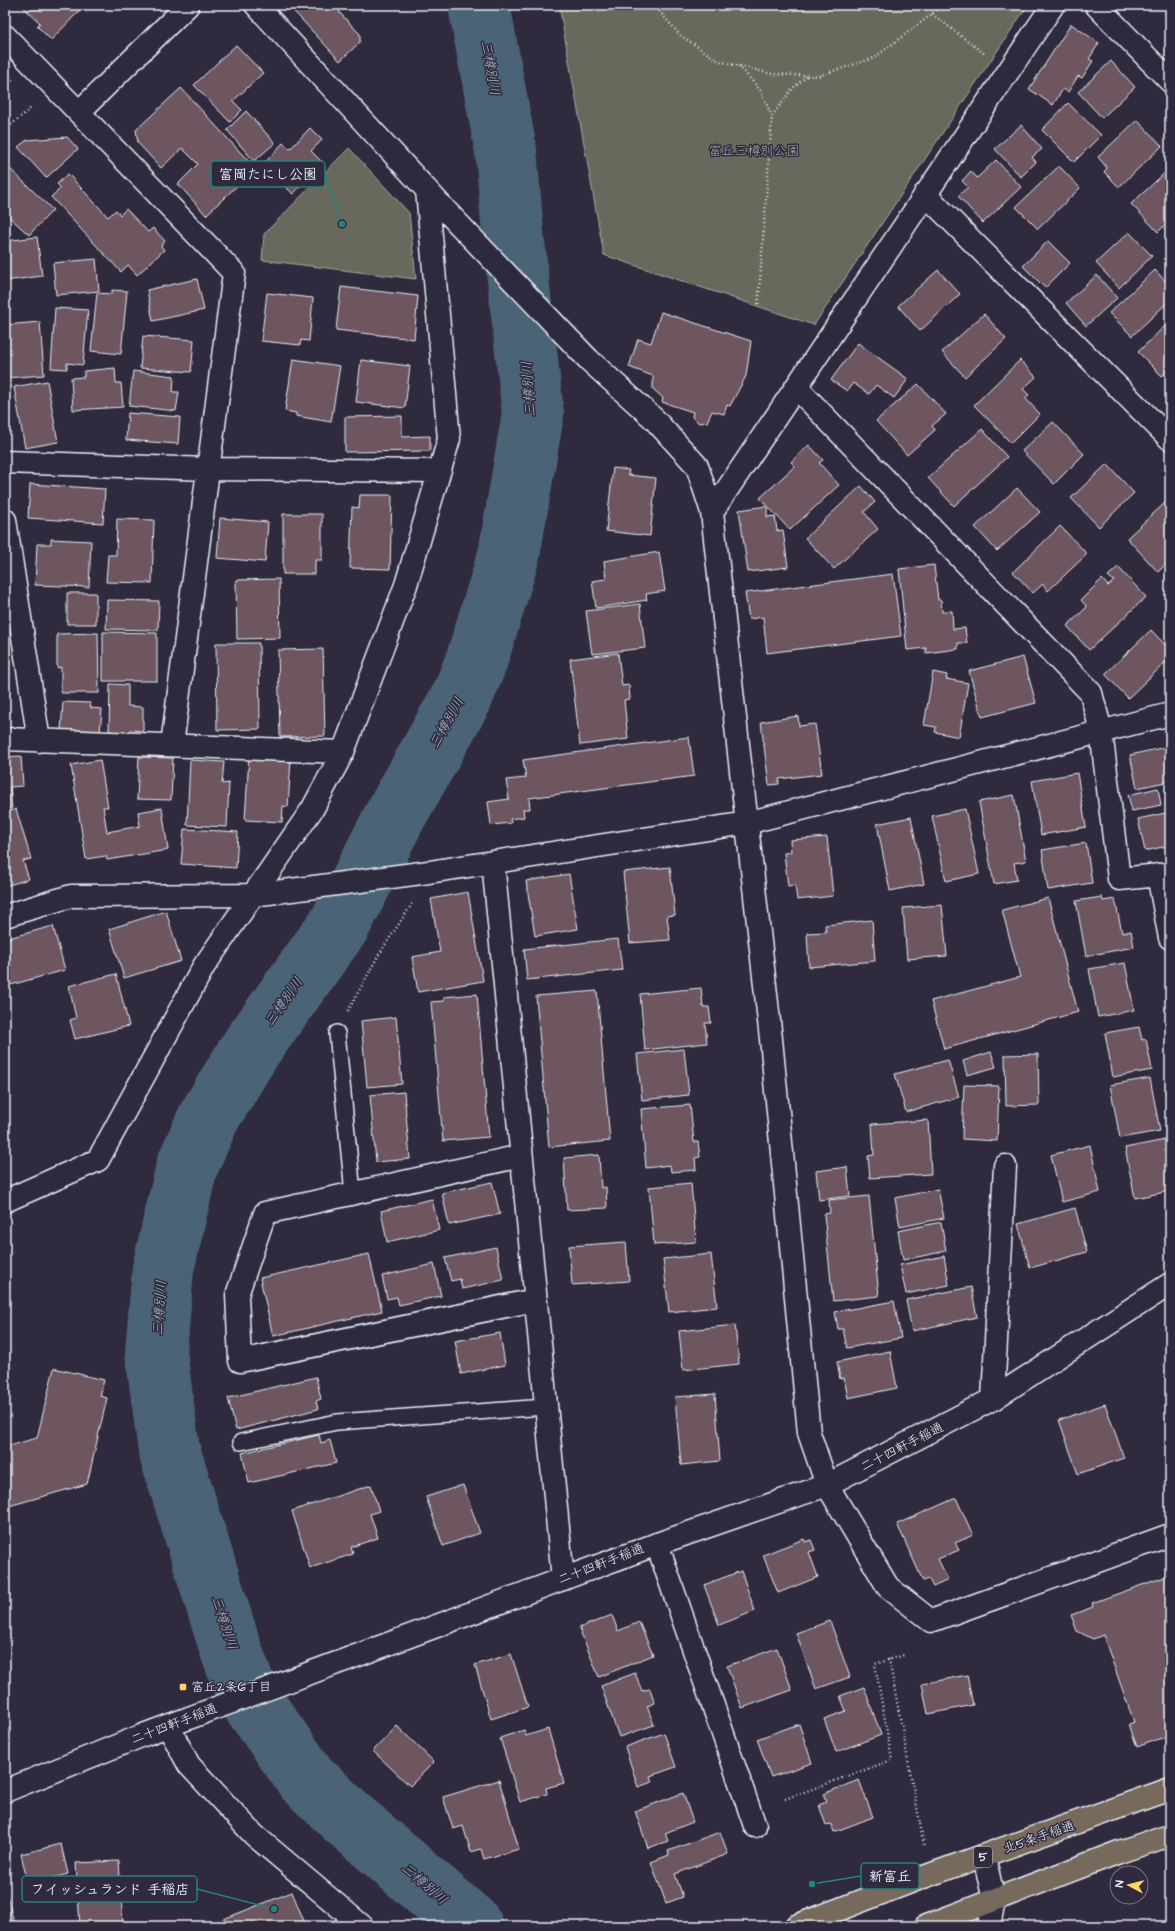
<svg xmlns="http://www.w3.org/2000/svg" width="1175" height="1931" font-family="'Architects Daughter','Klee One',sans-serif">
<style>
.green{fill:#68695b;stroke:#a8adaa}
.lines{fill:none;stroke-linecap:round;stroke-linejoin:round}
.river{stroke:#4c6377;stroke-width:62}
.building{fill:#6d565e;stroke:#e8f1f8}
.service-casing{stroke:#e8f1f8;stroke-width:18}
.minor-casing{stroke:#e8f1f8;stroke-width:25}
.tertiary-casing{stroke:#e8f1f8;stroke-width:25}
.trunk-casing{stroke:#e8f1f8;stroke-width:25}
.path{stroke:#e8f1f8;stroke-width:2.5;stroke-dasharray:1 3;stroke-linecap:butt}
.service{stroke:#2f2a3d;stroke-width:15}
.minor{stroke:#2f2a3d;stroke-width:22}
.tertiary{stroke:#2f2a3d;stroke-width:22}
.trunk{stroke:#77695c;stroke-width:22}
.poi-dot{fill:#ffd166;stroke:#2f2a3d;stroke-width:1.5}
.labels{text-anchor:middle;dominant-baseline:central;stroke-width:3;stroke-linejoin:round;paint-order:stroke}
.shield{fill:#2f2a3d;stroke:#b0b5c0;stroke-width:1}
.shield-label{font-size:12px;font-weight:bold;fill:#e8f1f8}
.park-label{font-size:13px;fill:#aeb4b1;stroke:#2f2a3d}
.street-label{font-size:13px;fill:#e8f1f8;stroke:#2f2a3d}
.poi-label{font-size:13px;fill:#e8f1f8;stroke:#2f2a3d;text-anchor:start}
.water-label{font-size:14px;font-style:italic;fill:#aab8c4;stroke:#2f2a3d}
.leader{fill:none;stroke:#25827c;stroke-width:1.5}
.callout-dot{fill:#25827c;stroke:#2f2a3d;stroke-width:1.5}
.callout{fill:#2f2a3d;stroke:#25827c;stroke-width:1.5}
.callout-label{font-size:14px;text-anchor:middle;font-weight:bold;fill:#e8f1f8}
</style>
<rect width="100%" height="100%" fill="#2f2a3d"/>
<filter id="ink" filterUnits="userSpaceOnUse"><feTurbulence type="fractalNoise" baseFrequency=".025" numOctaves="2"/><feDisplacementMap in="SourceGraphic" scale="8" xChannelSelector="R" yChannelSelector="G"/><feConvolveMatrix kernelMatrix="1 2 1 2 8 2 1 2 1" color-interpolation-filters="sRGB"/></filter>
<g filter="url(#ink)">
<!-- green -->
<path class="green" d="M559 5H1028L814 325 604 255Z
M349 148 409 213 416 279 262 260 264 234Z"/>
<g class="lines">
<!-- river -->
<path class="river" d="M472 1926 345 1816 306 1778 248 1696 230 1647 169 1450 156 1352 163 1269 187 1166 209 1117 251 1048 340 924 395 816 462 697 476 662 509 555 533 414 513 234 506 151 479 5"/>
</g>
<!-- building -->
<path class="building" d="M25 5H85L51 40 37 26 40 23 23 7Z
M288 5H345L339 12 360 34V42L340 61Z
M1071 24 1099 43 1089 59 1093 61 1082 78 1078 76 1068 92 1063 89 1053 105 1029 89Z
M236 45 263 73 233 101 242 110 230 122 194 85Z
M1111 61 1135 87 1102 118 1078 92Z
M5 72 13 80 5 89Z
M181 88 252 165 238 177 242 181 206 215 178 184 198 164 182 148 161 168 138 143 136 130Z
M1068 103 1101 135 1074 162 1042 130Z
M246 111 275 143 254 161 227 130Z
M1137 120 1162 146 1119 187 1104 172 1107 168 1098 157Z
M1021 125 1042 149 1032 157 1036 162 1021 177 995 149Z
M310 128 322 140 311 151 323 163 293 194 263 165 283 143 290 149Z
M67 137 78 149 46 178 18 147 27 140Z
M996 160 1021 187 983 223 958 196 968 187 962 181 971 171 977 178Z
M6 165 53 210 29 235 5 213Z
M1059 166 1080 188 1038 229 1016 207Z
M1168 170 1170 172V220L1158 232 1131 204Z
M68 174 108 217 116 210 120 215 126 209 148 232 153 228 165 241 161 246 164 250 137 275 128 265 121 272 51 197 61 188 57 184Z
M1129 232 1152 256 1119 288 1096 263Z
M37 237 42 276 5 281V241Z
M1048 241 1070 263 1045 288 1023 266Z
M96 259 99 291 56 295 53 263Z
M938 270 960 294 920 331 898 306Z
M1155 270 1170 286V300L1132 336 1109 313Z
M1097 275 1117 298 1086 326 1066 303Z
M197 279 204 310 153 321 147 290Z
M341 287 418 296 414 339 336 330Z
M112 290 127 291 121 354 91 351 97 293 112 294Z
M267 293 313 298 309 341 301 340 300 345 261 341Z
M55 308 88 310 83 365 67 363V369L51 368Z
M661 312 751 341 746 376 730 406 727 405 724 414 712 411 707 422 699 423 692 417 693 412 662 402 663 398 653 389V376L629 367 638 339 651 343Z
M984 314 1006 339 965 377 942 352Z
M1170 321V368L1162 376 1138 352Z
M40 322 44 375 5 378V325Z
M143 336 194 340 191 372 140 368Z
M858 343 908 379 894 398 876 385 869 394 853 383 847 391 831 380Z
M293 359 340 366 331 422 296 416V413L285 411Z
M361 360 410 366 405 408 356 402Z
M1020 360 1036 377 1023 389 1029 395 1025 398 1040 414 1011 443 974 405Z
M115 368 116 383H121L123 407 73 410 71 378 84 377V371Z
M133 371 174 376 173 392H179L176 411 129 406Z
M47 381 58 442 25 448 14 387Z
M918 384 946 414 932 426 935 430 907 455 876 421Z
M128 413 180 417 178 444 126 440Z
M402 416V437L430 436V451L345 452V417Z
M1053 422 1084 454 1054 484 1022 451Z
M982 429 1007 457 954 506 928 478Z
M809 445 823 460 819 463 839 485 790 530 760 498 795 466 791 462Z
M1107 464 1134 493 1099 527 1071 498Z
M613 468 629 470 628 475 656 478 650 536 606 531Z
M30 484 105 489 103 523 28 518Z
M861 486 875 502 864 512 878 529 834 569 805 538Z
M1017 488 1040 512 997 551 975 527Z
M360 495H392L390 569 350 568 352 507 359 508Z
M1167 501 1170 504V560L1158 572 1127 538Z
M767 506V517L775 516 777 531 783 530 788 567 748 572 739 510Z
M283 514H322V560H315V574H283Z
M220 518 268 522 265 562 217 558Z
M117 519 154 520 152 583 106 582 108 555H116Z
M1060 526 1087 554 1048 591 1043 584 1033 593 1013 572Z
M51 539 91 541 89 587 35 585 37 544H51Z
M659 552 665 591 646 594 647 600 596 608 592 581 606 579 604 561Z
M934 565 938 600H941L942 612 952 611 953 629 965 628 967 643H958V649L926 653V648L907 650 899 569Z
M1118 567 1146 597 1089 650 1067 626 1087 607 1081 600 1102 579 1108 586 1114 581 1108 576Z
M893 574 901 636 767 653 763 617 749 619 745 593Z
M279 579 280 638 237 639 236 580Z
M67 593H96V624H67Z
M107 600 159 601 158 630 106 629Z
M640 604 645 648 592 654 586 611Z
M1151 630 1170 650V658L1128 698 1105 674Z
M103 632 157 633V681H103Z
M98 633 99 693H61V667L57 668V634Z
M5 635 8 648 6 684H5Z
M216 643H259L260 729 217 730Z
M323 649 325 736 280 737 278 650Z
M618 653 622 686 629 685 630 699 624 700 628 739 580 745 570 659Z
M1023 657 1036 703 982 717 969 671Z
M933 672 947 675 946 679 968 683 959 737 935 732 936 727 924 725Z
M110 684 128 685V706L143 707V731L130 730 129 733H109Z
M63 702 90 703 91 708 102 709 100 733 61 731Z
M798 716 799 726 815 724 822 774 779 779V784L769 785 761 722Z
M689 737 694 776 529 798 530 809H523L524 817 510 819 511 823 491 825 488 802 509 799 506 780 526 778 523 760Z
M1170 746V781L1137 788 1130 755Z
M5 751V757L21 756 23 786 10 787 12 808H5Z
M139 757 173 758 171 800 137 799Z
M249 757 291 759 288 807 283 806 282 822 245 820Z
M100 760 108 807H103L107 832 140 826 138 812 162 808 168 850 107 860 106 856 86 859 71 765Z
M190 760 224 762 222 784 229 783 227 827 187 825Z
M1077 773 1086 827 1041 835 1032 781Z
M1158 788 1161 805 1132 811 1128 795Z
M1014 795 1026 861 1014 863 1017 880 994 884 979 802Z
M16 809 31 859 23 861 29 879 5 886V813Z
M965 809 979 874 946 881 932 816Z
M1170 812V857L1167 846 1145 851 1138 819Z
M911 817 924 884 890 891 877 824Z
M184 829 238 832 236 868 181 864Z
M827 837 833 896 797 900 795 885 788 886 784 853 791 852 790 840Z
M1086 843 1092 883 1048 890 1042 850Z
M670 867 675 915 667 916 670 940 630 943 623 872Z
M569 874 578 929 535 936 526 881Z
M468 892 483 981 418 992 412 957 440 952 431 899Z
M1102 897 1103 901 1115 899 1122 933 1131 931 1134 947 1086 956 1076 901Z
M1048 898 1078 1012 944 1049 931 1001 1020 977 1002 910Z
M942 905 947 956 907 959 903 908Z
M166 911 181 961 124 978 109 929Z
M872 920 875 961 809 967 807 933 826 932 825 925Z
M53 926 65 970 7 986 5 976V939Z
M618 939 622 970 527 980 524 949Z
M1125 963 1134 1010 1098 1017 1089 969Z
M116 974 129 1026 75 1039 70 1020 76 1018 69 986Z
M701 988 703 1007H709L711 1023H705L707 1043 645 1050 640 994Z
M597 991 610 1141 549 1147 536 996Z
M477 994 489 1137 443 1141 431 1002 444 1001V997Z
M396 1017 402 1084 367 1087 361 1021Z
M1139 1027 1142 1040 1146 1039 1152 1070 1113 1077 1105 1033Z
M684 1049 689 1095 642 1100 637 1054Z
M991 1052 996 1067 967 1075 963 1061Z
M1038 1054 1039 1105 1006 1106 1005 1055Z
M948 1060 959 1097 906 1112 895 1074Z
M1150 1078 1160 1131 1120 1138 1110 1085Z
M964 1085 999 1086 997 1141 962 1139Z
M404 1092 410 1159 376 1162 370 1095Z
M690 1105 694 1142H698L700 1157 695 1158 696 1170 671 1172 670 1165 646 1168 641 1109Z
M928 1120 931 1174 870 1178 868 1156 874 1155 872 1124Z
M1170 1139V1191L1135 1198 1125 1148Z
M1090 1145 1100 1192 1062 1202 1051 1155Z
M599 1155 601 1188 606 1187 607 1208 567 1210 564 1158Z
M847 1167 850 1196 819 1200 816 1171Z
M492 1182 500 1214 449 1225 442 1193Z
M691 1183 696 1242 654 1245 649 1187Z
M938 1189 944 1218 900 1227 895 1198Z
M869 1196 879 1296 833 1301 824 1214 830 1213 829 1200Z
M432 1199 439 1230 387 1242 381 1211Z
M1075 1208 1087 1252 1030 1268 1018 1224Z
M941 1222 946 1251 903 1260 898 1231Z
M626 1242 629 1281 572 1285 569 1246Z
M496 1247 503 1280 462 1289 460 1279 451 1281 445 1258Z
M369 1254 382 1311 273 1336 260 1278Z
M711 1254 717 1307 669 1312 663 1259Z
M944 1256 949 1285 906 1294 900 1265Z
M434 1264 441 1296 399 1305 397 1297 387 1299 382 1276Z
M971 1287 977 1317 912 1331 906 1300Z
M894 1301 901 1338 847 1348 843 1329H838L835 1312Z
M735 1325 739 1364 683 1370 679 1331Z
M500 1333 505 1365 461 1374 455 1341Z
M890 1351 897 1388 848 1398 844 1378 840 1379 837 1362Z
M54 1368 104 1380 100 1396 107 1398 87 1484 5 1507V1447L37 1438Z
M316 1377 321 1399 316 1401 318 1409 236 1430 228 1398Z
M715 1394 720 1461 681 1465 675 1397Z
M1105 1404 1124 1458 1078 1474 1059 1420Z
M319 1435 321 1443 330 1440 336 1463 249 1483 242 1453Z
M371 1485 379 1511 370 1514 378 1538 351 1547 353 1554 310 1568 292 1511Z
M463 1485 480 1533 443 1546 426 1497Z
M956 1498 973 1535 955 1543 959 1550 938 1559 948 1580 933 1587 929 1579 923 1581 897 1524Z
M804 1539 805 1542 811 1540 815 1550 809 1552 818 1577 778 1593 763 1555Z
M741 1571 755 1611 719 1625 704 1585Z
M1170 1575V1735L1137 1747 1129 1724 1134 1722 1103 1635 1093 1639 1077 1631 1071 1615 1093 1607 1092 1603Z
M612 1615 618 1631 639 1622 653 1655 599 1677 579 1628Z
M830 1621 850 1677 816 1689 796 1633Z
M777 1648 792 1690 742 1708 727 1666Z
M511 1654 528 1707 491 1719 475 1665Z
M635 1673 642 1691 650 1689 655 1703 647 1706 654 1725 619 1737 601 1686Z
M967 1675 973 1705 928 1714 922 1684Z
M864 1687 881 1735 836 1752 824 1719 846 1711 840 1696Z
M799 1724 812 1763 771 1777 757 1739Z
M397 1726 434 1762 410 1786 373 1751Z
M548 1729 564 1783 546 1788 547 1794 520 1802 500 1738 524 1730 526 1736Z
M664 1733 676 1767 650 1776 652 1782 638 1787 625 1747Z
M499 1780 519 1849 484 1859 481 1849 471 1852 463 1826 453 1829 443 1797Z
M859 1780 873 1817 834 1832 831 1824 826 1825 819 1805 826 1802 823 1794Z
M683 1793 693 1822 665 1833 668 1841 648 1848 635 1811Z
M720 1832 728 1854 675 1874 683 1897 666 1903 651 1862 669 1855 668 1851Z
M61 1844 68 1874 28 1884 21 1854Z
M119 1861 123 1926H80L76 1863Z
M5 1889 15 1926H5Z
M292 1892 306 1926H206Z"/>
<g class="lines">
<defs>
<path id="service" d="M337 1033 353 1193
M241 1442 337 1422 546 1407"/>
<path id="minor" d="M256 5 449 214 589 360 654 419 697 466 712 512 771 1039 809 1433 827 1485 888 1587 931 1621 1170 1535
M1096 5 1170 81
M5 36 234 273 172 745
M79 112 188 5
M925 194 1170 439
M796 387 1091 693 1101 731 1119 879 1170 874
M5 462 208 469 439 471
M712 512 1053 5
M5 520 39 741
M5 739 343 752
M493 862 563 1579
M1158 875 1170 938
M5 916 71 896 253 895 429 872 747 823 1170 714
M521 1156 265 1213 237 1295 240 1361 535 1300
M5 1201 98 1160 204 966 313 808 343 752 406 585 449 439 427 190
M993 1399 1005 1166
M657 1544 755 1826
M168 1726 189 1765 254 1835 362 1926
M984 1856 994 1900 989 1926"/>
<path id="tertiary" d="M5 1791 146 1734 657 1544 827 1485 993 1399 1170 1284"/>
<path id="trunk" d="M796 1926 918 1879 1170 1789
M926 1926 1119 1852 1170 1835"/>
</defs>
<!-- service casing -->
<use href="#service" class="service-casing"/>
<!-- minor casing -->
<use href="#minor" class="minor-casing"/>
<!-- tertiary casing -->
<use href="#tertiary" class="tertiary-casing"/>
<!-- trunk casing -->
<use href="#trunk" class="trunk-casing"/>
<!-- path -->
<path class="path" d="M654 5 680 35 719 61 772 74 818 76 874 58 932 14 940 5
M932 14 985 54
M739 66 761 91 772 117 758 307
M772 116 793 88 808 75
M5 130 32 107
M348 1011 378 956 412 904
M889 1659 924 1845
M785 1799 892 1760 875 1664 904 1655"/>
<!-- service -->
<use href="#service" class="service"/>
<!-- minor -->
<use href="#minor" class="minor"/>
<!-- tertiary -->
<use href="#tertiary" class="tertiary"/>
<!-- trunk -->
<use href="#trunk" class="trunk"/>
</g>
</g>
<!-- markers -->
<rect class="poi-dot" x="179" y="1683" width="8" height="8" rx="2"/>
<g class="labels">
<!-- shield labels -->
<rect class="shield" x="974" y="1847" width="18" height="20" rx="3"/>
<g class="shield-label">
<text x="983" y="1857">5</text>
</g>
<!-- park labels -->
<g class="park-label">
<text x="754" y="151">富丘三樽別公園</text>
</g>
<!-- street labels -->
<g class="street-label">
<text transform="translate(902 1447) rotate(-27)">二十四軒手稲通</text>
<text transform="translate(601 1564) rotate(-21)">二十四軒手稲通</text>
<text transform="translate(174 1724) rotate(-21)">二十四軒手稲通</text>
<text transform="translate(1039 1837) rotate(-19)">北5条手稲通</text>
</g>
<!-- poi labels -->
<g class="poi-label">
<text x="191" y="1687">富丘2条6丁目</text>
</g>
<!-- water labels -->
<g class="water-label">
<text transform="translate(490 68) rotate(80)">三樽別川</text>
<text transform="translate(529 389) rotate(-94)">三樽別川</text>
<text transform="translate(447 723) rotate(-61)">三樽別川</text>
<text transform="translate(284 1002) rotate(-55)">三樽別川</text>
<text transform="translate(160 1308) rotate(-86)">三樽別川</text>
<text transform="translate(224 1623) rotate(72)">三樽別川</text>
<text transform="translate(424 1884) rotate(41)">三樽別川</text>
</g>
</g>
<!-- callouts -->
<path class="leader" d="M342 224L325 174M812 1884L861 1876M274 1909L197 1889"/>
<g class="callout-dot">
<circle cx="342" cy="224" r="4"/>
<circle cx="812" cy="1884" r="4"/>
<circle cx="274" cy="1909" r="4"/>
</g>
<g class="callout">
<rect x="211" y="161" width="114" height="26" rx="4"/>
<rect x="861" y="1863" width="58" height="26" rx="4"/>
<rect x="22" y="1876" width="175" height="26" rx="4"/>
</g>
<g class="callout-label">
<text x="268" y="179">富岡たにし公園</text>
<text x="890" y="1881">新富丘</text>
<text x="110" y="1894">フイッシュランド 手稲店</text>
</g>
<!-- margin -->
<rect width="1175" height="1931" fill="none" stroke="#2f2a3d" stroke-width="20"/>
<rect x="10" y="10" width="1155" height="1911" fill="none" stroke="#e8f1f8" stroke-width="1.5" filter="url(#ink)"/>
<!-- north arrow -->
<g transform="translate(1129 1885) rotate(277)"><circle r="19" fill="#2f2a3d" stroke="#797a88"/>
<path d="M0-3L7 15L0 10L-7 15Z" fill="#ffd166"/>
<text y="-6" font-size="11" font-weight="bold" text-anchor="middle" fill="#e8f1f8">N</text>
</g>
</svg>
